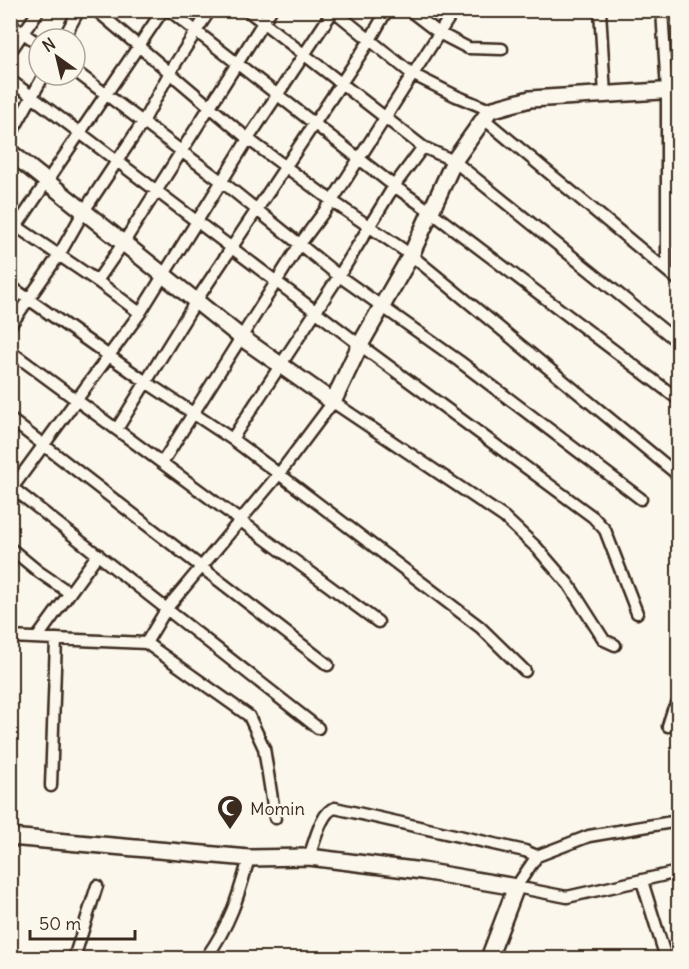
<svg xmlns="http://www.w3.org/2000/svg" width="689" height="969" font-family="Delius,sans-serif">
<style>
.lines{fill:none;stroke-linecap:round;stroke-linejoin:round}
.street-casing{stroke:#3b2a1e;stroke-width:15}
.secondary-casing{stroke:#3b2a1e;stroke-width:20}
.street{stroke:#fbf7ec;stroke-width:10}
.secondary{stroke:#fbf7ec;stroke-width:15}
.labels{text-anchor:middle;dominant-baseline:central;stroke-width:4.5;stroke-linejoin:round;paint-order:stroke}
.poi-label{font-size:18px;fill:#3b2a1e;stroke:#fbf7ec;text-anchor:start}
</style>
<rect width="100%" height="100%" fill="#fbf7ec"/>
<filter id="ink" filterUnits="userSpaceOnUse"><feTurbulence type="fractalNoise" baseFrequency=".0167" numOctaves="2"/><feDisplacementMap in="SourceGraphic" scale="12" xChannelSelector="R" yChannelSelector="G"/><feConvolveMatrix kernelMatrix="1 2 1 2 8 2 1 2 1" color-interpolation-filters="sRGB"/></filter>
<g filter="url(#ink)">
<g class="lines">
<defs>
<path id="street" d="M96 10 248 139 332 201 411 255 678 475
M169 10 394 186 430 211 678 399
M247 10 423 147
M333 10 412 74 456 96 490 110
M409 10 439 33 468 48 502 49
M600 10 605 95
M662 10 667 91V270
M10 24 39 44
M63 39 79 10
M10 52 39 10
M75 71 221 181 339 276 459 361 641 499
M10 80 360 345 593 517 605 530 637 613
M484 119 678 280
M10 136 44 75
M10 222 97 281 140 313
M10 236 163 10
M97 281 124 242 271 10
M10 286 146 382 232 439 279 474 480 627 525 671
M10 326 59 255 84 211 143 122 170 72 210 10
M10 351 378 622
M10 419 328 665
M117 429 196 301 370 40 387 10
M232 439 339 276 394 186 423 147 454 161 678 342
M162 463 300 244 332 201 454 10
M10 486 318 728
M10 491 140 313 248 139 333 11
M10 548 39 572 70 593
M10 637 146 643 167 608 279 474 333 402 504 517 537 548 569 585 604 640 615 645
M37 638 98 554
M146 643 249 716 264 748 275 818
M668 726 673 710 678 703
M51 786 56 639
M678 821 589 836 537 856 516 887 567 897 678 872
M309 857C314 844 321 811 335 808L525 851 537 856
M642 881 666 958
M74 958 97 886
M206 958C230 924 238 898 249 858"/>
<path id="secondary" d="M10 152 242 338 333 402 360 345 411 255 454 161 490 110 530 99 678 90
M10 837 249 858 309 857 422 871 516 887 489 958"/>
</defs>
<!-- street casing -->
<use href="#street" class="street-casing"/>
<!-- secondary casing -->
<use href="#secondary" class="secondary-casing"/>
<!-- street -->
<use href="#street" class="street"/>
<!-- secondary -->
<use href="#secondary" class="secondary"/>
</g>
</g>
<!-- icons -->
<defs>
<symbol id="mosque-pin" viewBox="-11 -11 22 30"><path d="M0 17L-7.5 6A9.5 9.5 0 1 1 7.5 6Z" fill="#3b2a1e" stroke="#fbf7ec"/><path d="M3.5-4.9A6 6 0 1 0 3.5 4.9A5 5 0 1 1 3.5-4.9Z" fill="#fff"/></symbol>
</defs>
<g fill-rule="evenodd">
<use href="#mosque-pin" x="215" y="793" width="30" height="40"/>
</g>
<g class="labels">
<!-- poi labels -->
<g class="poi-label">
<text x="250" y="808">Momin</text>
</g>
</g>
<!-- margin -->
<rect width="689" height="969" fill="none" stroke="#fbf7ec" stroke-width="36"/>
<rect x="18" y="18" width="653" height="933" fill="none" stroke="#3b2a1e" stroke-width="2" filter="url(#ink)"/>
<!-- north arrow -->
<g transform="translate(57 57) rotate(326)"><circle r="28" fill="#fbf7ec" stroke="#aea59a" stroke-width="1.5"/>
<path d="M0-4.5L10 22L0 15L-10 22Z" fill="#3b2a1e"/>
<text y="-9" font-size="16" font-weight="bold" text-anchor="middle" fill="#3b2a1e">N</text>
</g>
<!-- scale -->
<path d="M30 930v9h105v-9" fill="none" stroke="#3b2a1e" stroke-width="3"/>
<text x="39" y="930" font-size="18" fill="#3b2a1e" stroke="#fbf7ec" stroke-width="4.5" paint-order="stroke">50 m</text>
</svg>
